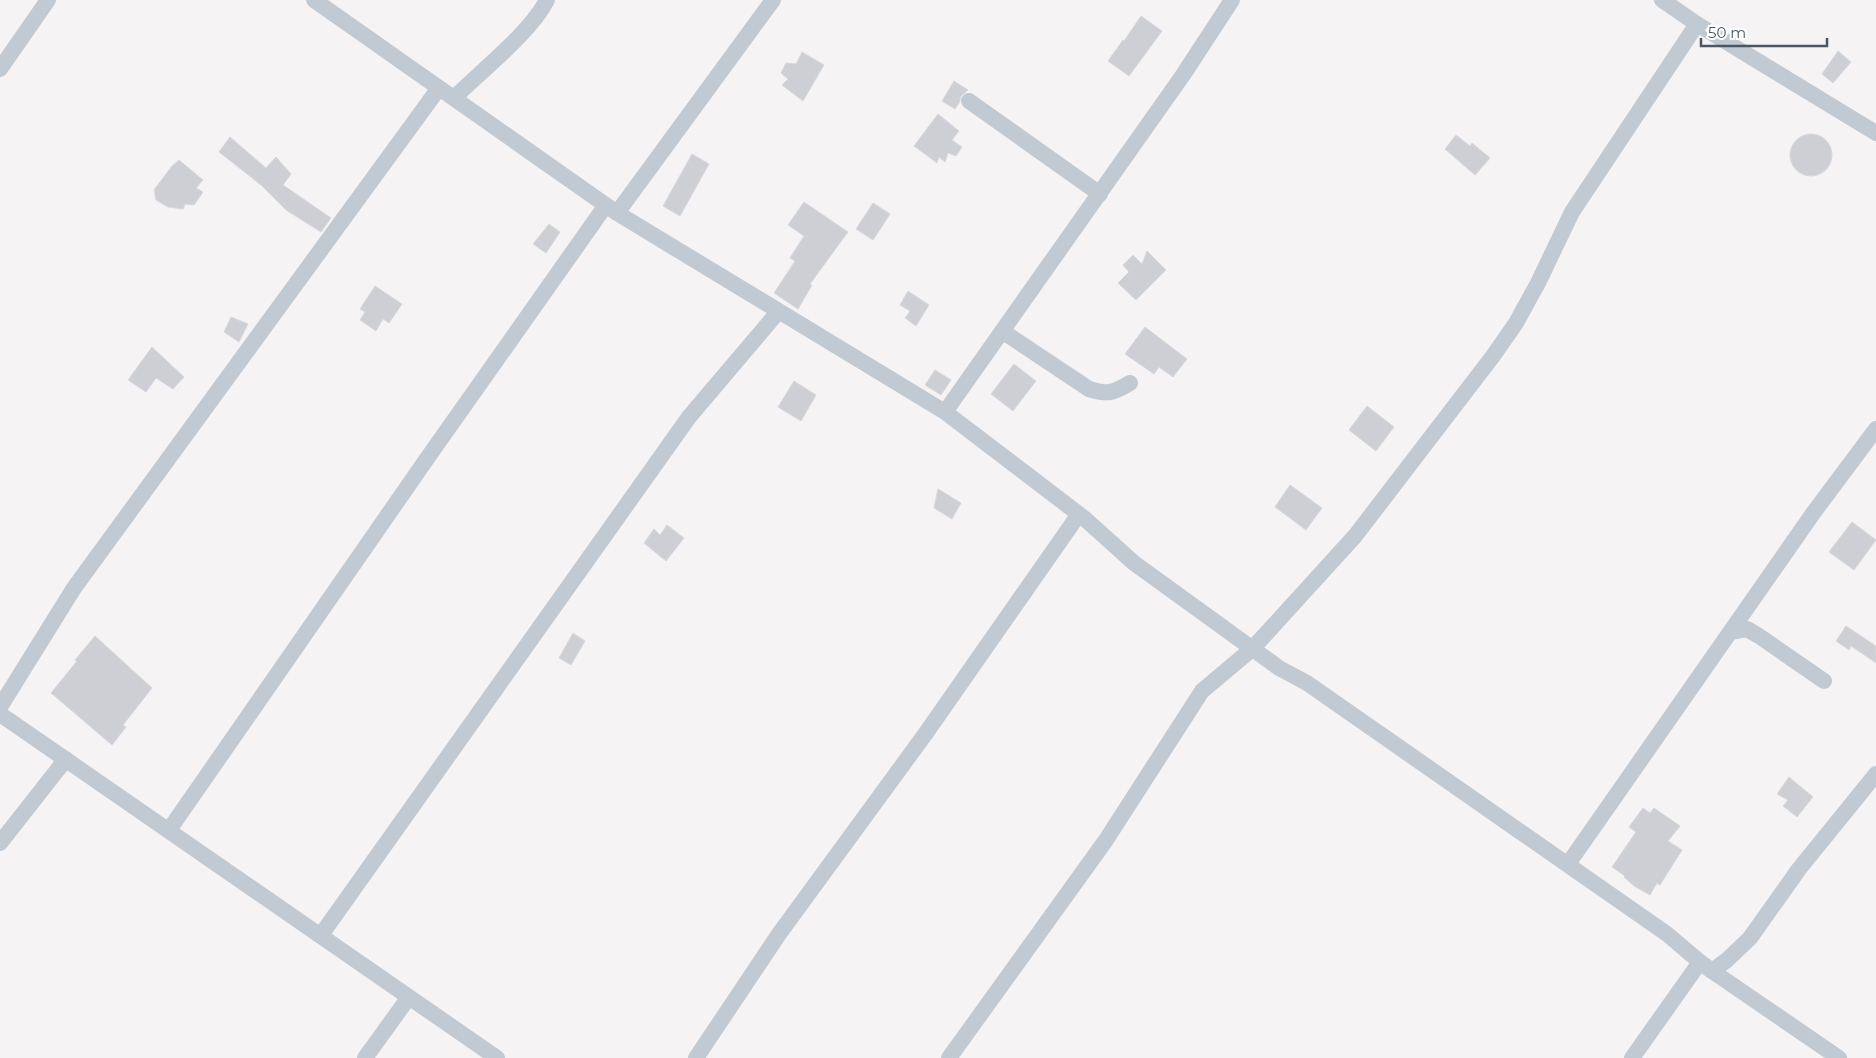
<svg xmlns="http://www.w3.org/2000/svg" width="1876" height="1058" font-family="Montserrat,sans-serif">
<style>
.building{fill:#cdcfd5;stroke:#d7d9de}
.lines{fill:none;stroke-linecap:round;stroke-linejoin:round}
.street{stroke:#c1cad2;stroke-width:16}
</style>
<rect width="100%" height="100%" fill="#f5f3f3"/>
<!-- building -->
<path class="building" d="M1141 16 1162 31 1129 76 1108 61 1123 40 1124 41Z
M1838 51 1851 62 1833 83 1822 74Z
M802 52 824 65 803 101 782 85 788 79 781 73 786 63 796 64Z
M954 81 968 90 961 96 959 103 955 109 942 101Z
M938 114 959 131 952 140 962 147 956 156 948 153 945 162 939 157 937 163 914 146Z
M1790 155a21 21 0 1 1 42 0a21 21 0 1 1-42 0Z
M1456 135 1470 146 1472 143 1490 158 1475 175 1445 149Z
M230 137 266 168 276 157 291 174 283 185 331 218 321 232 286 210 261 185 219 152Z
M692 154 709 164 680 216 663 206Z
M179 160 203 180 196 188 203 192 194 205 185 204 183 209 168 207 156 200 154 190 172 166Z
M804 202 848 232 810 284 812 285 798 309 774 293 795 261 790 258 804 236 788 225Z
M873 203 890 214 873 240 856 229Z
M549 224 560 232 546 253 533 244Z
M1147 251 1166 270 1136 300 1118 283 1129 272 1123 265 1133 255 1142 264Z
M375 286 402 304 389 323 383 319 376 331 360 320 365 312 360 309Z
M908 291 929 305 916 326 905 318 910 311 900 305Z
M231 317 248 324 239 342 224 332Z
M1145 327 1187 359 1173 377 1159 367 1154 374 1125 354Z
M152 347 184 377 173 389 156 378 146 392 128 380Z
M1014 364 1036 381 1013 411 991 394Z
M935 370 951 380 941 395 925 385Z
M794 381 816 395 801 421 778 407Z
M1367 406 1394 427 1376 451 1349 430Z
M1290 485 1322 508 1306 530 1275 507Z
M938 489 961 503 952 519 934 508Z
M1852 522 1876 540 1854 570 1829 552Z
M667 525 684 538 666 561 644 543 654 529 660 535Z
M1846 626 1876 646V663L1851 646 1849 650 1836 641Z
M573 633 585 641 571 665 559 658Z
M95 636 152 688 123 725 126 727 112 745 51 693 77 661 75 660Z
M1789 777 1813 797 1797 817 1783 806 1788 800 1777 794Z
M1643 808 1650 813 1654 808 1680 826 1668 841 1682 850 1660 885 1657 883 1650 895 1634 886 1624 877 1625 876 1612 867 1636 832 1629 827Z"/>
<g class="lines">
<!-- street -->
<path class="street" d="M314 0 617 213 945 412 1084 518 1134 563 1279 668 1307 683 1667 934 1700 962 1712 971 1727 960 1750 938 1799 869 1876 774
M1662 0 1697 24 1876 133
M0 69 48 0
M454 98C481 71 530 33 547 0
M969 101 1100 194
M617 213 773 0
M1002 331 1089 389C1108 395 1113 393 1130 383
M945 412 1183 75 1232 0
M1730 632 1747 629 1759 636 1824 681
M0 707 74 588 439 88
M0 714 497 1058
M169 830 426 460 606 205
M0 843 66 759
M1568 864 1814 512 1876 429
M321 935 689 417 778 312
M1712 971 1839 1058
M365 1058 409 997
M696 1058 779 934 926 733 1079 514
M949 1058 1106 840 1202 691 1252 649 1355 536 1493 356 1516 323 1538 283 1572 212 1697 24
M1632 1058 1700 962"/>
</g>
<!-- scale -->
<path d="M1701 38v8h126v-8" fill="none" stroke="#4a5661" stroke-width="2.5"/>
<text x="1708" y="38" font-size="15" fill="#4a5661" stroke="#ffffff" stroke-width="4" paint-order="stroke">50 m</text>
</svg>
